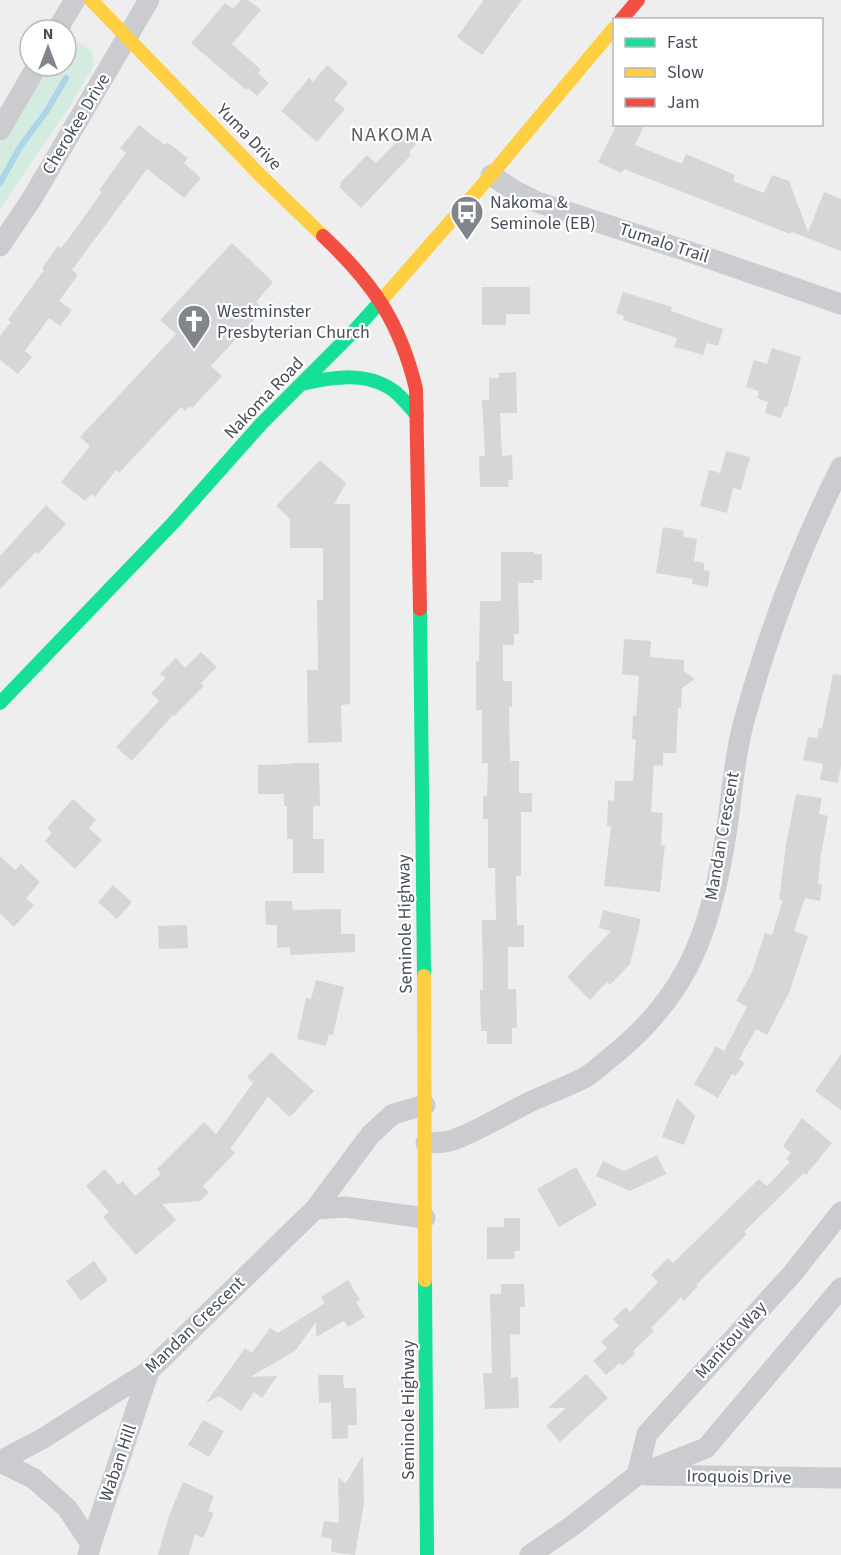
<svg xmlns="http://www.w3.org/2000/svg" width="841" height="1555" font-family="'Source Sans 3',sans-serif">
<style>
.green{fill:#d4ecdf}
.lines{fill:none;stroke-linecap:round;stroke-linejoin:round}
.stream{stroke:#aad6e8;stroke-width:6}
.building{fill:#d6d6d8}
.street{stroke:#cacccf;stroke-width:21}
.fast{stroke:#16e098;stroke-width:14}
.slow{stroke:#ffcf43;stroke-width:14}
.jam{stroke:#f24e42;stroke-width:14}
.labels{text-anchor:middle;dominant-baseline:central;stroke-width:4.5;stroke-linejoin:round;paint-order:stroke}
.street-label{font-size:18px;fill:#464e59;stroke:#fff}
.poi-label{font-size:18px;fill:#464e59;stroke:#fff;text-anchor:start}
.neighbourhood-label{font-size:20px;letter-spacing:1.5px;fill:#5a5d61;stroke:#fff}
</style>
<rect width="100%" height="100%" fill="#efeeee"/>
<!-- green -->
<path class="green" d="M69 41 79 42 92 51 94 65 72 103 0 209V143L46 66H66V43Z"/>
<g class="lines">
<!-- stream -->
<path class="stream" d="M0 183 20 147 46 112 66 78"/>
</g>
<!-- building -->
<path class="building" d="M241 0H248L261 10 232 44 261 70 258 73 269 83 257 96 248 88 246 90 191 43 225 3 233 9Z
M484 0H522L482 55 457 37Z
M327 65 348 83 334 100 345 109 317 142 281 111 309 78 313 82Z
M617 124H645L635 145 682 164 686 154 735 175 733 181 764 193 772 175 789 181 808 232 824 192 841 199V251L792 232 790 234 624 169 621 173 598 162Z
M139 125 165 145 167 142 188 158 184 163 201 178 184 198 147 169 72 270 78 275 59 301 72 310 60 326 49 318 25 351 32 357 18 374 0 360V336L11 322 8 320 44 270 42 268 58 246 61 248 66 242 102 192 99 190 126 153 120 148Z
M408 130 419 141 409 152 411 155 361 208 339 187 341 185 340 183 367 155 376 163Z
M232 243 273 282 256 302 264 309 211 366 222 376 192 408 190 406 185 411 181 407 119 473 116 470 95 497 91 494 85 501 61 482 90 446 80 437 176 334 160 320Z
M482 287H530V314H506V325H482Z
M623 292 672 307 671 311 723 329 718 346 707 343 703 355 682 349 674 347 677 338 623 320 624 316 616 313Z
M772 348 801 357 787 407 785 406 781 418 765 413 768 402 757 398 759 391 746 387 754 360 767 364Z
M516 372 517 413H500L502 456 512 455 513 480H508L509 487H480L479 456H485L482 400H489V378H499V373Z
M726 451 750 457 741 490 733 488 727 513 700 506 709 470 720 473Z
M320 460 346 483 334 504H350V704L341 705 342 742 308 743 307 670H318L317 600H323V548H290V519L276 506Z
M46 505 66 524 38 554 36 552 0 589V556Z
M663 527 684 531 683 537 697 539 694 561 704 563V570L710 571 708 587 692 584 693 579 656 573Z
M501 552H534V554H542V580H534V583H518L519 634H514V645H503V681H512V707H509L510 761H519V793H532V812H521V876H516L517 925H524V947H508V989H516L517 1028H512V1044H487V1031H481L480 990H483L482 920H496L495 868H488V819H483V796H487L488 763H482V710H476V661H479L480 601H501Z
M624 639 651 641 650 657 684 660V671L695 679 682 688 681 708H678L676 753H663V766L654 765 651 812 663 813 661 845H665L660 892 604 886 611 826H607L608 800 614 801 615 781H633L636 740 632 739 633 715 636 716 639 676 622 674Z
M201 652 217 667 201 683 204 686 174 716 173 715 132 761 116 747 159 701 151 693 166 678 160 674 176 658 185 668Z
M833 674 841 675V766L838 783 820 780 823 764 803 760 808 737 817 738 819 728 822 729Z
M292 763H319L320 806H313V839H324V873H293V839H287V806H284V794H258V765L292 764Z
M796 794 822 798 819 814 828 816 821 854 818 884 822 885 820 901 805 898 794 931 808 936 789 993 767 1035 756 1029 739 1059 745 1063 735 1076 732 1074 718 1098 694 1084 716 1046 724 1051 747 1007 736 1001 752 972 765 933 772 935 783 900H779L786 845Z
M73 799 96 820 89 828 102 840 75 869 45 841 52 833 47 828Z
M0 856 15 870 21 864 40 882 26 898 34 905 14 927 0 914Z
M113 885 132 902 117 919 98 902Z
M265 901H292L293 910 341 909V934H355V952L290 955V947L277 948V925H266Z
M603 910 641 919 630 964 610 985 607 982 590 1000 567 977 611 931 599 928Z
M187 925 188 948 159 949 158 926Z
M316 980 344 987 333 1035 329 1034 326 1046 297 1039 306 998 311 999Z
M271 1052 314 1091 290 1117 268 1097 230 1149 235 1153 203 1186 209 1192 200 1201 162 1204 176 1220 136 1255 103 1217 109 1212 86 1186 105 1169 118 1185 123 1181 135 1196 161 1174 157 1169 204 1122 216 1134 253 1083 247 1077Z
M841 1054V1110L815 1091Z
M677 1098 695 1116 684 1145 662 1137Z
M802 1118 832 1143 806 1175 804 1173 744 1232 747 1234 696 1285 698 1286 684 1301 681 1297 651 1328 654 1331 633 1351 635 1354 622 1366 620 1363 606 1375 593 1361 607 1348 601 1342 619 1326 613 1319 626 1307 630 1312 658 1282 651 1275 668 1258 673 1263 759 1179 767 1186 790 1162 786 1159 791 1153 783 1146Z
M657 1155 666 1174 630 1191 596 1176 603 1161 624 1171Z
M576 1167 597 1205 559 1227 537 1189Z
M504 1218H520V1251H514L515 1259H487V1227H504Z
M94 1261 108 1280 81 1301 66 1281Z
M348 1280 360 1300 356 1302 365 1317 348 1327 344 1321 316 1337V1322L295 1351 250 1377 277 1376 262 1398 254 1392 241 1411 219 1396 206 1403 245 1348 252 1353 270 1328 278 1333 325 1303 321 1297Z
M501 1284H524L525 1307H520V1334L510 1335 511 1378 518 1377 519 1408 485 1409 483 1373H492L490 1294H501Z
M586 1374 608 1398 560 1442 546 1426 566 1408H548Z
M318 1375H343L344 1388H356L357 1425H348V1438L332 1439 331 1402 319 1403Z
M203 1420 224 1431 209 1457 188 1445Z
M363 1455 364 1503 355 1555 331 1552 332 1539 321 1537 324 1521 339 1523 338 1478 346 1483Z
M183 1482 214 1496 208 1511 214 1513 203 1538 195 1534 189 1555H158L169 1516Z"/>
<g class="lines">
<!-- street -->
<path class="street" d="M57 30 75 0
M0 130 37 66
M491 175 515 191 537 202 708 258 841 304
M0 246 31 200 149 0
M426 1143C434 1143 444 1143 453 1140 479 1131 508 1112 534 1100 550 1093 568 1086 584 1078 595 1072 605 1061 616 1053 693 990 712 922 727 828 732 793 734 759 743 725 767 636 800 548 841 467
M315 1209 345 1207 425 1218
M0 1461 42 1439 149 1371 315 1209 371 1134 393 1114 425 1105
M0 1462 33 1478 67 1508 91 1544
M637 1475 647 1434 793 1273 841 1212
M647 1475 841 1478
M88 1555 91 1544 149 1371
M530 1555 572 1526 637 1475 706 1448 841 1288"/>
<!-- fast -->
<path class="fast" d="M302 384C333 377 367 371 394 391 403 398 409 407 417 415
M420 609 424 976
M0 703 173 523 261 424 353 332 380 302
M425 1280 427 1555"/>
<!-- slow -->
<path class="slow" d="M91 0 260 175 323 236
M380 302 491 175 614 28
M424 976 425 1280"/>
<!-- jam -->
<path class="jam" d="M621 20 638 0
M323 236C373 283 400 322 416 389L420 609"/>
</g>
<!-- icons -->
<defs>
<symbol id="bus-pin" viewBox="-11 -11 22 30"><path d="M0 17L-7.5 6A9.5 9.5 0 1 1 7.5 6Z" fill="#81868d" stroke="#fff"/><path d="M-5-6H5V4H4V6H2V4H-2V6H-4V4H-5ZM-3.5-4V0h7V-4ZM-3.5 1.2v1.5H-2V1.2ZM2 1.2v1.5H3.5V1.2Z" fill="#fff"/></symbol>
<symbol id="church-pin" viewBox="-11 -11 22 30"><path d="M0 17L-7.5 6A9.5 9.5 0 1 1 7.5 6Z" fill="#81868d" stroke="#fff"/><path d="M-1.2-6h2.4v3.5h3.3v2.4h-3.3V6h-2.4V-.1h-3.3v-2.4h3.3Z" fill="#fff"/></symbol>
</defs>
<g fill-rule="evenodd">
<use href="#bus-pin" x="448" y="193" width="38" height="52"/>
<use href="#church-pin" x="175" y="302" width="38" height="52"/>
</g>
<g class="labels">
<!-- street labels -->
<g class="street-label">
<text transform="translate(76 124) rotate(-59)">Cherokee Drive</text>
<text transform="translate(249 137) rotate(46)">Yuma Drive</text>
<text transform="translate(664 243) rotate(18)">Tumalo Trail</text>
<text transform="translate(264 398) rotate(-46)">Nakoma Road</text>
<text transform="translate(722 836) rotate(-80)">Mandan Crescent</text>
<text transform="translate(405 924) rotate(-91)">Seminole Highway</text>
<text transform="translate(195 1325) rotate(-44)">Mandan Crescent</text>
<text transform="translate(731 1340) rotate(-48)">Manitou Way</text>
<text transform="translate(408 1410) rotate(-90)">Seminole Highway</text>
<text transform="translate(118 1463) rotate(-71)">Waban Hill</text>
<text transform="translate(739 1477) rotate(1)">Iroquois Drive</text>
</g>
<!-- poi labels -->
<g class="poi-label">
<text x="490" y="202">Nakoma &amp;<tspan x="490" dy="21">Seminole (EB)</tspan></text>
<text x="217" y="311">Westminster<tspan x="217" dy="21">Presbyterian Church</tspan></text>
</g>
<!-- neighbourhood labels -->
<g class="neighbourhood-label">
<text x="392" y="135">NAKOMA</text>
</g>
</g>
<!-- legend -->
<rect x="613" y="18" width="210" height="108" fill="#ffffff" stroke="#b5b8bd" stroke-width="1.5"/>
<rect x="625" y="38" width="30" height="9" fill="#16e098" stroke="#b5b8bd" stroke-width="1.5"/>
<text x="667" y="48" font-size="18" fill="#464e59">Fast</text>
<rect x="625" y="68" width="30" height="9" fill="#ffcf43" stroke="#b5b8bd" stroke-width="1.5"/>
<text x="667" y="78" font-size="18" fill="#464e59">Slow</text>
<rect x="625" y="98" width="30" height="9" fill="#f24e42" stroke="#b5b8bd" stroke-width="1.5"/>
<text x="667" y="108" font-size="18" fill="#464e59">Jam</text>
<!-- north arrow -->
<g transform="translate(48 48)"><circle r="28" fill="#ffffff" stroke="#b5b8bd" stroke-width="1.5"/>
<path d="M0-4.5L10 22L0 15L-10 22Z" fill="#81868d"/>
<text y="-9" font-size="16" font-weight="bold" text-anchor="middle" fill="#464e59">N</text>
</g>
</svg>
